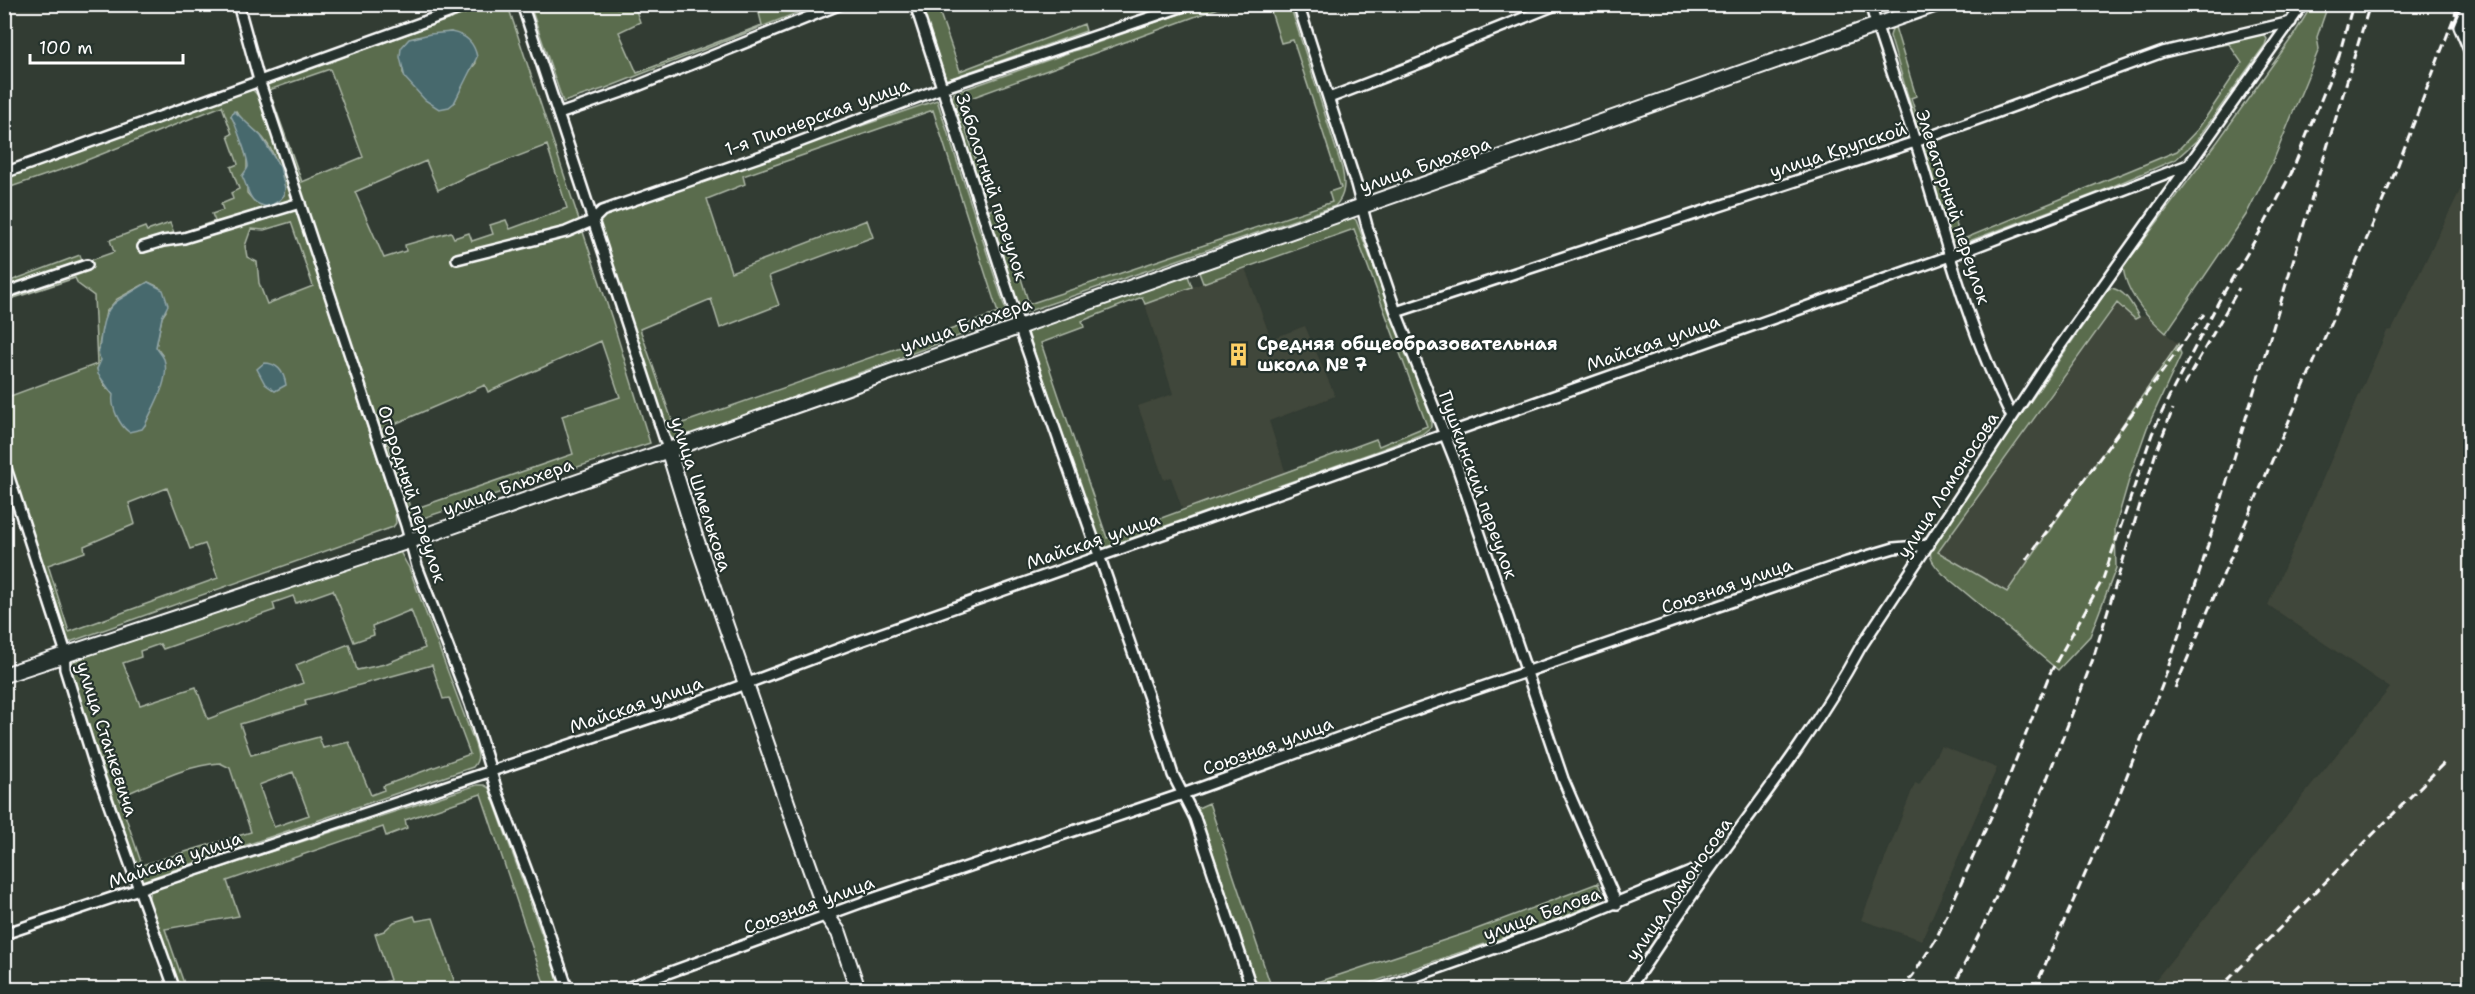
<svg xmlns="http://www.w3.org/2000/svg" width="2475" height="994" font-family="'Shantell Sans',sans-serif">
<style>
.built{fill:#40463a}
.green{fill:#5a6c4e;stroke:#acb6a6;stroke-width:1.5;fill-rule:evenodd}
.water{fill:#47696d;stroke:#91a5a7;stroke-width:1.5}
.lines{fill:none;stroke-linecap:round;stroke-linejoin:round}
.street-casing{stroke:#fff;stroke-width:14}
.secondary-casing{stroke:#fff;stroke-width:18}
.street{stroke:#26332d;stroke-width:9}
.secondary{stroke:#26332d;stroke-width:14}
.rail{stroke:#fff;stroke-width:3;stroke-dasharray:9 4.5;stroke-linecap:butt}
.labels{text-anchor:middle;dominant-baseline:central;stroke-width:4.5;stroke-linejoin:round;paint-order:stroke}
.street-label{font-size:18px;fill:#fff;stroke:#26332d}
.poi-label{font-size:18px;font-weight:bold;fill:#fff;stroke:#26332d;text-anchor:start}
</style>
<rect width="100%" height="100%" fill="#323c33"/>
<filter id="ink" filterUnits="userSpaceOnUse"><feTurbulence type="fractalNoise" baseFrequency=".0167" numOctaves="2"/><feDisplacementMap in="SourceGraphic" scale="12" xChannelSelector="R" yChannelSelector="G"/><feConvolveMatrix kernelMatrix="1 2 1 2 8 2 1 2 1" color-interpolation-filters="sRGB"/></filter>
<g filter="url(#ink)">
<!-- built -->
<path class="built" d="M2466 178 2470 180V989H2148L2390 688 2268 605 2387 331 2392 330Z
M1245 268 1271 339 1305 326 1335 396 1269 421 1286 474 1183 511 1171 477 1164 480 1138 406 1173 394 1145 304Z
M2118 303 2135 319 2145 315 2178 344 2007 592 1938 552Z
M1941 746 1997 768 1922 940 1861 920 1915 783 1919 785Z"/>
<!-- green -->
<path class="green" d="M489 5 508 6 612 319 650 443 417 520 412 519 407 513 265 85ZM451 32 476 63 468 73 454 103 414 86 403 73V63L414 38ZM330 69 363 157 302 182 269 90ZM547 145 567 208 510 229 506 220 490 225 493 234 472 241 469 233 454 238 451 232 405 245 406 251 384 258 355 192 426 161 438 190 469 175ZM601 341 620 397 562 416 573 454 411 510 383 429 485 385 488 392Z
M616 5 617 8 634 5 640 22 619 32 637 73 762 25 757 5H794L796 11 817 5 606 88 563 102 530 5Z
M921 5H937L960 71 1084 24 1086 31 946 80Z
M1205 5H1227L957 103 987 194 982 196 951 102 954 93Z
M1269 5H1290L1342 168C1345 182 1346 195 1335 206L1020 314 987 211 999 207 1029 304 1332 202 1329 192 1341 188 1293 40 1281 43Z
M2312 5H2328L2317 37 2319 49 2274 159 2246 215 2166 333C2146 316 2127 295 2123 268L2218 141 2293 36Z
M1895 27 1916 96 1911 98 1922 132 1919 133 1890 36 1892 29Z
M2263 33 2267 39 2265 45 2196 141 2176 159 2097 193 1964 243 1959 244 1952 241 1920 145 1932 142 1961 240 2177 151 2198 129 2242 63 2229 44 2205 48Z
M246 90H253L259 97 395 512 396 523 393 527 67 643 5 457V398L97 364 94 296 78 284 75 278 5 301V283L80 255 83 263 114 252 110 240 145 227 147 231 170 223 175 235 215 221 212 214 223 210 221 204 233 199 231 193 239 189 231 167 238 164 228 136 232 134 222 106 72 166 5 189V177ZM236 111C243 123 254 128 263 138 277 155 281 174 284 195L275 204 265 207 254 201 247 193V158L236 125 231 116ZM291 222 313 286 267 304 259 283 257 262 247 257 245 246 251 229 264 230ZM148 282 159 287 166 311 162 317 156 347 162 355V385L145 425 124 426 120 419 114 395 105 386 97 369 101 359 98 350 106 312 117 299ZM167 488 190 549 205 544 218 578 69 632 48 565 85 552 84 546 135 524 129 503Z
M937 100 1005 308V315L1002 320 678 440 673 439 669 436 598 227 600 220 608 213ZM933 110 998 313 674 426 640 329 711 299 720 328 779 305 769 276 873 237 867 220 731 272 707 199 745 184 743 176Z
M1350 216 1356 220 1431 418V427L1422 434 1377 451 1101 549 1027 330 1187 273 1192 287 1145 304 1142 297 1082 321 1084 327 1041 343 1107 538 1376 439 1379 446 1427 426 1354 229 1203 283 1198 270Z
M2112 288C2127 292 2132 305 2139 317L2135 319 2117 303 1938 552 2007 592 2178 344 2181 355 2147 428 2131 473 2115 528 2116 568 2090 636 2058 670 1943 574C1931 562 1926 555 1935 540L2108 289Z
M393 550H399L409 568 475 744C478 754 480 759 473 767L142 881 67 663ZM333 590 354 642 374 635 372 626 411 610 425 648 385 664 357 670 349 644 296 665 303 683 208 719 196 687 140 705 123 663 141 657 140 651 160 644 163 649 275 610 273 603 293 596 296 603ZM432 665 443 699 449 698 470 754 383 786 384 790 371 795 349 742 323 748 319 737 251 755 240 724 306 705 305 700ZM220 763 230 768 251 832 142 865 119 797C151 784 186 765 220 763ZM293 772 309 815 274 827 259 785Z
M477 785H484L489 788 556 974 559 989H546L481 794 405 820 407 828 386 836 383 827 227 881 239 916 165 929 186 989H180L148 900 150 891Z
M1209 803 1272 989H1258L1198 808Z
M1598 883 1603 896 1600 901 1564 917 1353 989H1297L1469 932Z
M414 916 416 921 433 918 457 989H365L390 980 375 934 384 931 394 922Z"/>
<!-- water -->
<path class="water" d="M451 32C466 35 474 42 477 57L454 103 449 107 439 109 425 100 405 78 400 57 401 48 409 39 430 34Z
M234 111 261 136 280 167 285 188 284 195 280 200 269 207C247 204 250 191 242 176 244 173 247 170 248 167 249 160 235 123 231 116Z
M148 282 163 290 168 305 162 317 156 347C158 351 162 354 164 359 171 379 153 407 145 425L142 429 129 432C119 425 111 407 113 395L98 374 97 369 101 360C96 353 100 349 100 342 104 299 117 303 148 282Z
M264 363C277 363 284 372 286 385L275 391 265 384 257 369Z"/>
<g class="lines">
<defs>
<path id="street" d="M238 4 259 80 406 525 417 566 470 704 497 791 541 909 568 990
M522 4 668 449
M915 4 1023 338 1149 698 1173 775 1195 818 1252 990
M1298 4 1356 184 1368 230 1396 312 1456 463 1563 779 1617 904
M1870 4C1886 57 1905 108 1921 160 1947 247 1971 336 2012 417
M2468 4 2459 26 2470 52
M1329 98 1428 60 1439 52 1558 4
M559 114 625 91 841 4
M4 173 473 4
M143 247 163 241 184 238 300 203
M457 259 566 232 592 221 602 211 770 153 942 88 1190 4
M4 293 87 265
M1396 312 1915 142 2163 52 2291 22
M4 462 64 647 65 669 94 763 175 990
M4 934 689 705 857 642 1967 250 2188 165
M621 990 863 902 1183 794 1421 708 1847 562 1894 548 1929 545
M1377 990 1569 922 1715 862
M1628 990C1658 947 1686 902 1716 861 1767 792 1819 724 1860 648L2046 366 2303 4"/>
<path id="secondary" d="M668 449 693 530 795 826 827 916 839 933 858 990
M4 675 424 536 1937 4"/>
</defs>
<!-- street casing -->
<use href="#street" class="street-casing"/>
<!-- secondary casing -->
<use href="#secondary" class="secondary-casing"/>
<!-- street -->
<use href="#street" class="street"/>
<!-- secondary -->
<use href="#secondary" class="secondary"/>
<!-- rail -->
<path class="rail" d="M2338 59 2353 4
M2290 176 2340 53
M2184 385 2239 288
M2026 560 2204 314
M2175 688 2396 170 2459 4
M1900 990 1913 975 1936 939 2009 777 2050 673 2103 579 2152 434 2169 397 2220 299 2264 225 2293 170
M1952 990 1986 920 2047 779 2093 659 2156 452 2173 409
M2034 990 2115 806 2163 683 2201 568 2370 4
M2218 990 2444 763"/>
</g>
</g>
<!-- icons -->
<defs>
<symbol id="building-bare" viewBox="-9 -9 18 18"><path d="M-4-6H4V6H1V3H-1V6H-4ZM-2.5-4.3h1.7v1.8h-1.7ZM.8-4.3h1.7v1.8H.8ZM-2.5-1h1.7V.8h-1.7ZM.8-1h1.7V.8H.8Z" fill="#ffd166" stroke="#26332d" stroke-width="2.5" paint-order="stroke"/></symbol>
</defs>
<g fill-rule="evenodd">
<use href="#building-bare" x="1222" y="338" width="33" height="33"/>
</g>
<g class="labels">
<!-- street labels -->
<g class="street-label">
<text transform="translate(817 117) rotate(-20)">1-я Пионерская улица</text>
<text transform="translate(1838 150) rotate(-18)">улица Крупской</text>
<text transform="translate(1425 165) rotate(-19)">улица Блюхера</text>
<text transform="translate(992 187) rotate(72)">Заболотный переулок</text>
<text transform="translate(1953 207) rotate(72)">Элеваторный переулок</text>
<text transform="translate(966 325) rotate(-19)">улица Блюхера</text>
<text transform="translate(1653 343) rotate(-19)">Майская улица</text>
<text transform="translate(1478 485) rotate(70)">Пушкинский переулок</text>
<text transform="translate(1948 485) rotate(-57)">улица Ломоносова</text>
<text transform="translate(508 487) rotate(-20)">улица Блюхера</text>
<text transform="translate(412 494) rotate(72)">Огородный переулок</text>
<text transform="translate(701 494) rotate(72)">улица Шмелькова</text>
<text transform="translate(1093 541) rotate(-19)">Майская улица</text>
<text transform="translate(1727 586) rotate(-19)">Союзная улица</text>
<text transform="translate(636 705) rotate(-19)">Майская улица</text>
<text transform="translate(107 739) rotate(72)">улица Станкевича</text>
<text transform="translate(1268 746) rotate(-20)">Союзная улица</text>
<text transform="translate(175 860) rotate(-19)">Майская улица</text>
<text transform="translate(1679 889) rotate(-55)">улица Ломоносова</text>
<text transform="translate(809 905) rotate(-20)">Союзная улица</text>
<text transform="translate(1542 914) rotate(-20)">улица Белова</text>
</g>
<!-- poi labels -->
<g class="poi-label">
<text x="1257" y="344">Средняя общеобразовательная<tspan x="1257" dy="21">школа № 7</tspan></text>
</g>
</g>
<!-- margin -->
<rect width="2475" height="994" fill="none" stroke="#26332d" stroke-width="24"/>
<rect x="12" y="12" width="2451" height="970" fill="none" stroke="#fff" stroke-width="2" filter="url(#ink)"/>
<!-- scale -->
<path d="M30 54v9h153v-9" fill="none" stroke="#ffffff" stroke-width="3"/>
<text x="39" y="54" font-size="18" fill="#ffffff" stroke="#26332d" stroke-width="4.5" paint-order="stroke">100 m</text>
</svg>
